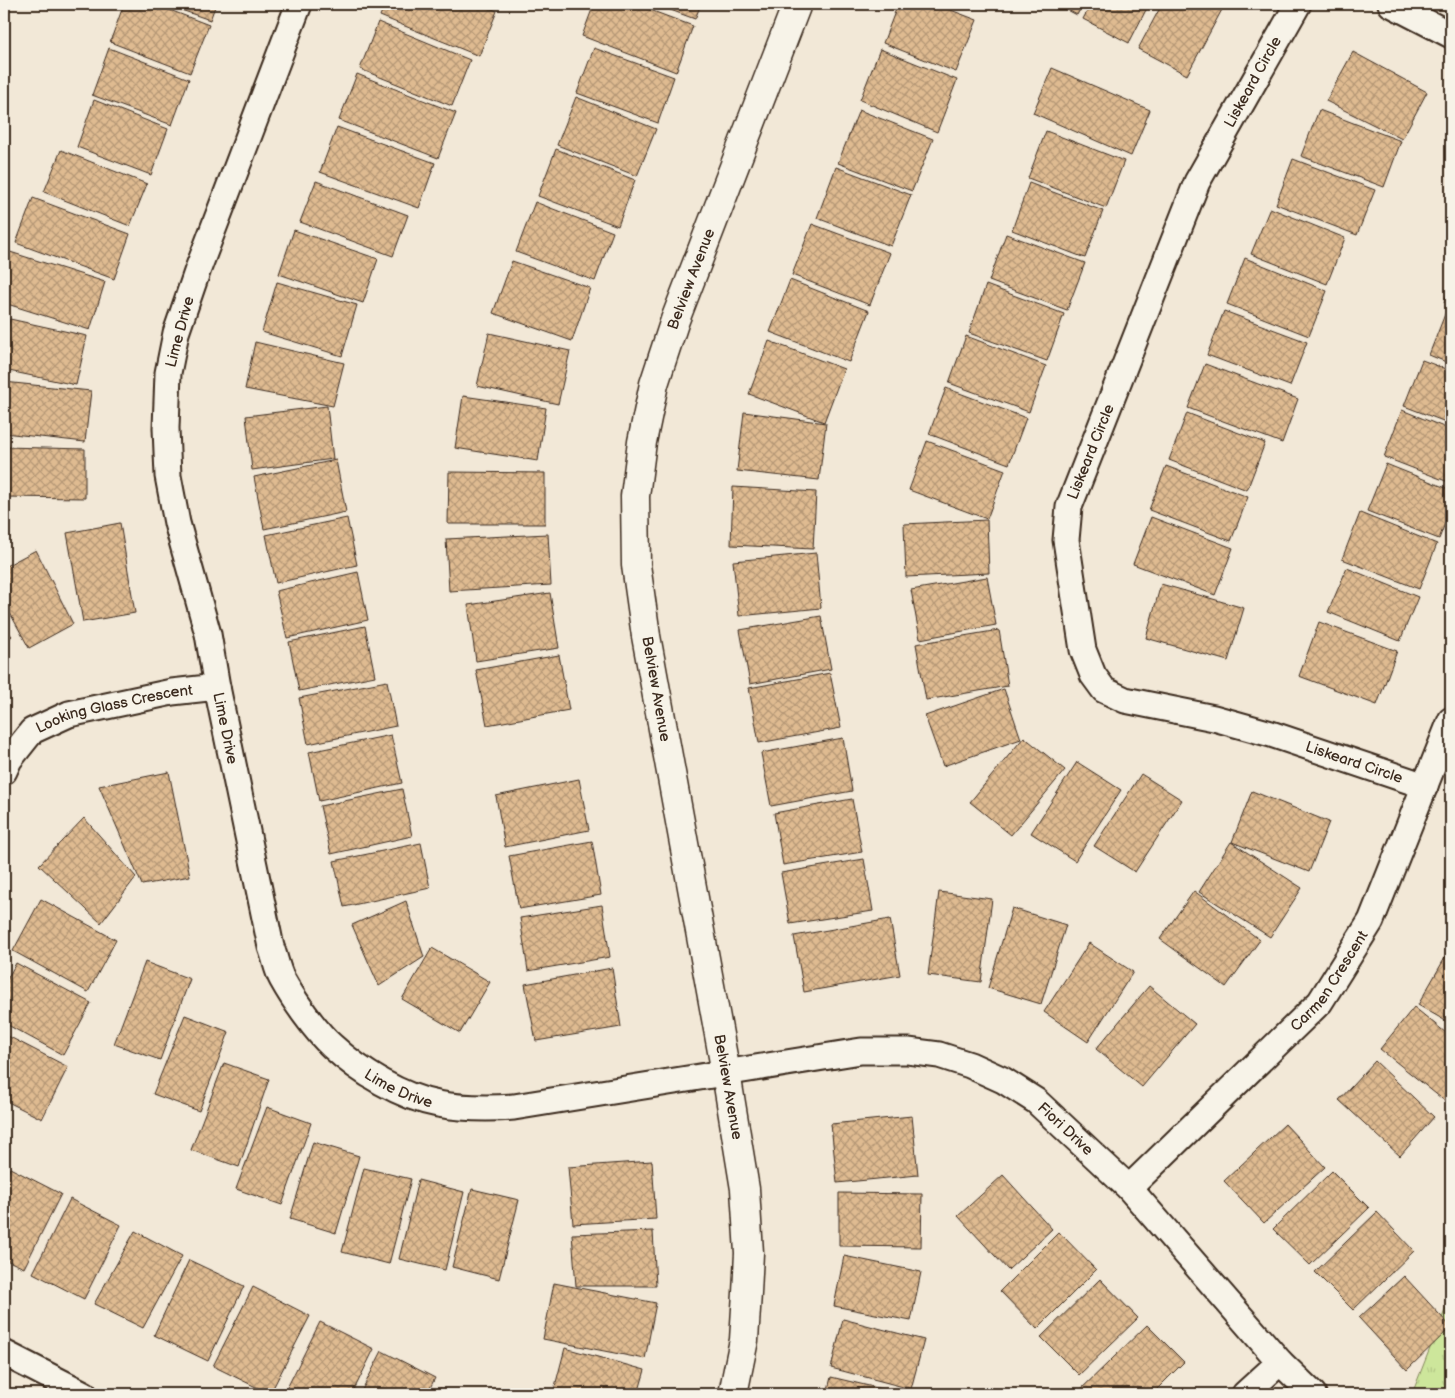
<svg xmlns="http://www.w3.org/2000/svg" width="1455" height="1398" font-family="'Balsamiq Sans',sans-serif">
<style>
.park{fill:url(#park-tufts);stroke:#84885c}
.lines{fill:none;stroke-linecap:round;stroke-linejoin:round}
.stream{stroke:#7094a0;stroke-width:9}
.building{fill:url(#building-cross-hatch);stroke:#3b2a1e}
.street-casing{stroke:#3b2a1e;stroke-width:29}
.secondary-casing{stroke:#3b2a1e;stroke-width:31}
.street{stroke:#f7f3e8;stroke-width:25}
.secondary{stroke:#f7f3e8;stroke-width:28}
.labels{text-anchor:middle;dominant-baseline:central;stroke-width:4;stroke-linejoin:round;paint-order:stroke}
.street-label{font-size:15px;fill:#3b2a1e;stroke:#f7f3e8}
</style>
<defs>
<pattern id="park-tufts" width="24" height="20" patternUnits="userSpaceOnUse" patternTransform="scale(1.25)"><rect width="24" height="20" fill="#cde69b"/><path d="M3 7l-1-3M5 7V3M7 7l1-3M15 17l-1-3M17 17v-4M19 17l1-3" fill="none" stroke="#b1c585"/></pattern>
<pattern id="building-cross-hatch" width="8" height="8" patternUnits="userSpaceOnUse" patternTransform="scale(1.25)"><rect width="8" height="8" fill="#dfbb91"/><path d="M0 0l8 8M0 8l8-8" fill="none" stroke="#b69876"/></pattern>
</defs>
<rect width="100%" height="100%" fill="#f2e8d7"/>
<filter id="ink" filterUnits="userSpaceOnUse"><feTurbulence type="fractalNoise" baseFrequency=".02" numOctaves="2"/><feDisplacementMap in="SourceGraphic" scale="10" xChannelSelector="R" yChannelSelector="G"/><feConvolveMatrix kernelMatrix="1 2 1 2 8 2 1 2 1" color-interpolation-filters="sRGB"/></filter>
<g filter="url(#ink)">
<!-- park -->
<path class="park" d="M1451 1295V1394H1412Z"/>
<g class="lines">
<!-- stream -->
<path class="stream" d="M1449 1394 1451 1387"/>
</g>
<!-- building -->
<path class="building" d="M124 4H154L209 25 190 73 110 42Z
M164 4H216L210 20Z
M385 4H479L497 11 479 56 380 16Z
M594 4H634L693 26 676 72 582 36Z
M654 4H701L695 19Z
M898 4H935L977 20 956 72 883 43Z
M1056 4H1083L1077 15Z
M1091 4H1149L1129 43 1083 19Z
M1162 4H1225L1187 75 1138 49Z
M378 22 470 60 452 106 360 69Z
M109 48 189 79 172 125 92 95Z
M594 48 674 77 658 123 577 93Z
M880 49 957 80 937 132 860 100Z
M1353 52 1427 92 1402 139 1326 101Z
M1052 68 1150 110 1131 156 1033 113Z
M357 74 456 113 438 158 339 120Z
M576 97 656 129 637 176 557 145Z
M94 100 168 129 151 175 77 147Z
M859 110 933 139 912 191 838 163Z
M1319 110 1401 141 1384 187 1301 156Z
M337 127 435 163 419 208 320 172Z
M1046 131 1124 161 1106 208 1028 178Z
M556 149 635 180 618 226 538 196Z
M61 150 147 184 130 226 44 192Z
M1293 159 1375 190 1357 235 1276 204Z
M836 167 911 195 891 246 817 218Z
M316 181 408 215 393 256 300 222Z
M1029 183 1103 211 1085 258 1012 230Z
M33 198 130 234 114 279 16 243Z
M535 202 613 232 595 281 516 252Z
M1270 208 1345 238 1327 284 1251 254Z
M812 224 890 253 870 305 792 275Z
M294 230 378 259 363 303 279 274Z
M1006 234 1085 263 1067 310 989 281Z
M7 251 105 282 90 330 4 303V263Z
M1245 258 1327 291 1309 336 1227 304Z
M512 261 590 288 572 341 493 313Z
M790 280 869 311 849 362 770 332Z
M277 282 357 305 342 356 262 332Z
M1451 284V305L1444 302Z
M986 285 1064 314 1047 361 969 333Z
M1447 309 1451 311V364L1429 355Z
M1224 311 1307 342 1290 386 1207 355Z
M10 319 87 336 76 385 4 370V350Z
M489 333 570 351 558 404 477 386Z
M966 336 1046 366 1029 412 949 383Z
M769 341 844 369 824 422 749 394Z
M255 342 344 363 333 406 245 389Z
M1422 360 1451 371V424L1404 406Z
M1205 364 1298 399 1282 443 1188 408Z
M4 382 91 391 85 442 4 433Z
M946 388 1026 418 1009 464 929 434Z
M463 396 546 408 538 461 455 448Z
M327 406 333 459 252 470 246 416Z
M1402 410 1451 430V483L1384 457Z
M744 412 826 423 819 480 737 471Z
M1187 413 1265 443 1247 490 1169 460Z
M927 441 1005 470 987 519 909 490Z
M4 447 85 449V498L4 497Z
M336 460 346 512 264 529 254 477Z
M1386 464 1451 490V508L1439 539 1367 511Z
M1166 466 1248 497 1231 541 1149 510Z
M449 472 545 473V524H448Z
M733 487 816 492 813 549 731 545Z
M1360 513 1437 544 1419 589 1342 559Z
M1151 517 1233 548 1215 595 1133 564Z
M347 518 357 565 276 583 266 535Z
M987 520 989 573 906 577 904 524Z
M120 523 135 613 83 622 67 533Z
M548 534 551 585 449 591 446 539Z
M36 550 73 624 29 648 4 602V567Z
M816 553 821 608 739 616 733 561Z
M1347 568 1418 597 1400 641 1328 612Z
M358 572 368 620 287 638 276 591Z
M987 577 996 625 920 639 911 590Z
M1161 584 1244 608 1228 661 1146 638Z
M550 593 559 648 476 661 468 605Z
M821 616 831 669 750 684 740 630Z
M1319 622 1397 651 1377 705 1299 676Z
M365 626 375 676 299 691 289 642Z
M4 627 12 636 4 644Z
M999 630 1008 686 926 700 916 644Z
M559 655 569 710 487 725 476 670Z
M830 673 841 728 759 743 749 688Z
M387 681 396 726 308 744 299 698Z
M1004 689 1021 739 943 766 925 716Z
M391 735 402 783 319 801 309 752Z
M1024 737 1065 770 1011 835 970 802Z
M843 738 852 791 771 806 761 753Z
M1077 762 1121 790 1075 861 1031 833Z
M169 772 190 876 142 885 99 786Z
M1141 774 1182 800 1135 872 1094 846Z
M579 779 589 830 505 847 496 796Z
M402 789 412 836 331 854 320 806Z
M1252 791 1329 822 1309 872 1232 842Z
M852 799 862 852 783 865 774 813Z
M84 818 136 877 101 923 39 865Z
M592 841 601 895 519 909 509 856Z
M1231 842 1302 888 1270 937 1199 892Z
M421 843 430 888 344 907 334 861Z
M864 859 873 911 790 924 781 873Z
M1194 891 1260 940 1226 987 1160 939Z
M939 892 992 899 981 982 928 975Z
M41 899 116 940 88 992 13 951Z
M406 901 424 957 379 986 352 925Z
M602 905 610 957 528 971 520 918Z
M1012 908 1066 925 1041 1004 988 988Z
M890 919 900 975 804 992 794 936Z
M1451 931V949L1445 946Z
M1089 943 1133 972 1088 1042 1044 1012Z
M432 948 490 982 460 1033 402 999Z
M1446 956 1451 959V1024L1418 1005Z
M145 962 190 979 160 1060 114 1044Z
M16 963 91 1003 63 1055 4 1023V985Z
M612 968 621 1027 536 1041 525 984Z
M1149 986 1195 1024 1142 1087 1096 1049Z
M1414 1007 1451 1037V1106L1380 1049Z
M185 1015 229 1032 199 1111 153 1094Z
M4 1034 68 1067 42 1119 4 1100Z
M1375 1061 1434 1117 1400 1156 1339 1100Z
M224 1063 269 1079 239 1167 191 1150Z
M267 1107 311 1123 282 1205 236 1189Z
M912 1116 918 1175 837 1183 831 1124Z
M1285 1124 1325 1167 1264 1223 1224 1181Z
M313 1142 359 1156 336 1233 290 1219Z
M652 1161 656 1219 573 1224 568 1167Z
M10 1168 61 1194 24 1268 4 1259V1179Z
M364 1168 411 1179 389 1264 342 1252Z
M1332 1171 1369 1208 1310 1265 1273 1229Z
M1003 1175 1052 1229 1008 1270 958 1216Z
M418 1180 464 1192 445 1270 399 1259Z
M472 1189 519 1200 499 1279 452 1267Z
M839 1193 922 1194 921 1247 839 1246Z
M70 1199 121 1225 84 1299 33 1273Z
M1377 1212 1414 1251 1353 1310 1315 1272Z
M135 1231 182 1256 143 1328 94 1304Z
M653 1231 656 1286H576L572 1234Z
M1059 1232 1096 1270 1037 1329 1000 1291Z
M844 1256 921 1272 911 1321 834 1306Z
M189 1260 244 1286 208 1361 154 1335Z
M1404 1276 1451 1327 1407 1370 1359 1318Z
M1100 1279 1138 1318 1079 1375 1041 1337Z
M554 1283 656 1303 645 1359 543 1339Z
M253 1287 310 1316 270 1394 213 1366Z
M843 1319 924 1340 911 1389 831 1368Z
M320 1322 374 1349 352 1394H284Z
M1147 1325 1184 1362 1152 1394H1076Z
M565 1348 645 1370 638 1394H553Z
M382 1351 435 1378 427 1394H360Z
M831 1377 903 1394H827Z
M440 1388 452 1394H437Z"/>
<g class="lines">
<defs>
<g id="street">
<path id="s1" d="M299 4 198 269 176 333 168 373 166 428 168 476 177 523 208 634 217 687 271 947C275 957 277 970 282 979 293 999 316 1032 332 1046 360 1072 401 1097 438 1104 465 1109 487 1109 514 1107L861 1051H908L939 1055 970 1065 1003 1080 1036 1101 1129 1188 1280 1362 1313 1394"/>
<path id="s2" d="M1298 4 1197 182 1069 507 1066 540 1083 650 1093 675 1104 690 1125 700 1214 718 1271 734 1425 786"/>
<path d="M1391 4 1451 35"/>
<path id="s3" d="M4 771 9 760 32 731 69 714 172 692 217 687"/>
<path id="s4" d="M1129 1188 1320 1002 1371 921 1451 720"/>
<path d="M4 1353 84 1394"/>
<path d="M1245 1394 1280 1362"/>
</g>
<g id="secondary">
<path id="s5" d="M733 1394 744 1340 747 1293 749 1253 745 1189 726 1073 646 636 636 565 635 496 642 442 654 384 675 320 797 4"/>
</g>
</defs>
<!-- street casing -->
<use href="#street" class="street-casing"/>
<!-- secondary casing -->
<use href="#secondary" class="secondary-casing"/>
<!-- street -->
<use href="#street" class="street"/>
<!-- secondary -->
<use href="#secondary" class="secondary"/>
</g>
</g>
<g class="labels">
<!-- street labels -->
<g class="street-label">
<text transform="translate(1253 82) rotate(-61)">Liskeard Circle</text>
<text stroke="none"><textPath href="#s5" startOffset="1134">Belview Avenue</textPath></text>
<text transform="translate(180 332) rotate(-75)">Lime Drive</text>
<text transform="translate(1091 452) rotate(-68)">Liskeard Circle</text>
<text transform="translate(656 689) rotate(80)">Belview Avenue</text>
<text stroke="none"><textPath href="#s3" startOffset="135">Looking Glass Crescent</textPath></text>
<text stroke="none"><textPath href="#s1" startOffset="754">Lime Drive</textPath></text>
<text stroke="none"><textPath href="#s2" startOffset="1005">Liskeard Circle</textPath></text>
<text stroke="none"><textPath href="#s4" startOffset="289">Carmen Crescent</textPath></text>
<text stroke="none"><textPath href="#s1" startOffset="1175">Lime Drive</textPath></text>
<text transform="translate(728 1087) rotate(80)">Belview Avenue</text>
<text stroke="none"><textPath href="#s1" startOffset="1872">Fiori Drive</textPath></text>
</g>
</g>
<!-- margin -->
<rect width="1455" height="1398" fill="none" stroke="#f7f3e8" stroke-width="20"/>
<rect x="10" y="10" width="1435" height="1378" fill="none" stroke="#3b2a1e" stroke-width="2" filter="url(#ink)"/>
</svg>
